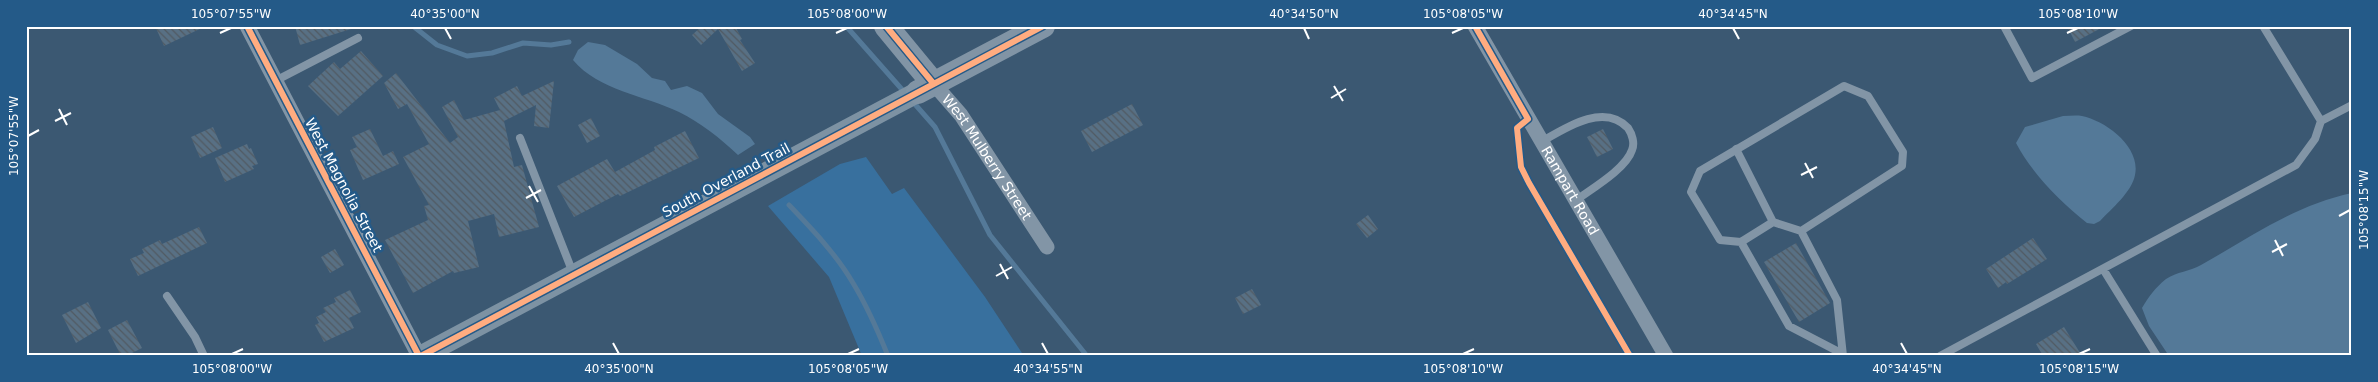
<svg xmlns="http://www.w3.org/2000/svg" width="2378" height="382" font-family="'DejaVu Sans',sans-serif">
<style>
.grass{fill:#38709e}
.water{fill:#547998}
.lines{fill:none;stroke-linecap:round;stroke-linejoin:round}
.stream{stroke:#547998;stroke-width:5}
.building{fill:url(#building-back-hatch)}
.lane{stroke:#8295a6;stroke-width:8}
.street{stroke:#8295a6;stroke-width:15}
.secondary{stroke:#7d92a3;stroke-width:21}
.primary{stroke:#8194a5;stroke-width:24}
.cycleway-casing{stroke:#245a88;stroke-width:9}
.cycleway{stroke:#ffac80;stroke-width:6}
.ticks{fill:none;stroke:#fff;stroke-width:2}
.labels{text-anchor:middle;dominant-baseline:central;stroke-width:5;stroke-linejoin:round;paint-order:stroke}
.street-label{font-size:14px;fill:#fff;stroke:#245a88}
.neatline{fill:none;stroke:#fff;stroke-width:2}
.ticks-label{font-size:12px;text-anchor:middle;fill:#fff}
</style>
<defs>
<pattern id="building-back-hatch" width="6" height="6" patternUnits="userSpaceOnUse" patternTransform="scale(1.25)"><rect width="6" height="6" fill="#587084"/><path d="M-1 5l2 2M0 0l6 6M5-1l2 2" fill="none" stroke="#515a62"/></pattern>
</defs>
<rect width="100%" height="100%" fill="#3b5872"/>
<!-- grass -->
<path class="grass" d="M866 157 892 194 904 188 985 297 1024 356H862L829 277 768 206 840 164Z"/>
<!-- water -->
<path class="water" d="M588 42 605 45 637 64 652 78 665 81 671 90 687 86 702 93 718 114 750 137 755 144 738 155C720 138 701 123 679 112 644 95 599 91 573 60L578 50Z
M2063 116C2069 116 2076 115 2082 116 2106 121 2141 147 2135 175 2132 192 2111 209 2100 221L2094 224 2087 223C2060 201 2033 175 2016 143L2025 127Z
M2352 193V356H2169L2149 326 2142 308C2149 296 2155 288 2166 279 2176 272 2191 271 2201 265 2251 237 2295 205 2352 193Z"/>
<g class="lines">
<!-- stream -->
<path class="stream" d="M413 26 437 45 467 56 492 53 523 43 551 45 569 42
M846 26 906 94
M913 102 935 127 990 235 1087 356
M789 205C812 229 836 254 853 283 867 306 878 331 888 356"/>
</g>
<!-- building -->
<path class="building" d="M155 26H206L164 46Z
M295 26H350L351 29 300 45Z
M702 26H735L742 39 740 40 755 63 742 71 718 29 701 45 692 35Z
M2067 26H2105L2075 42Z
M361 51 383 76 338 116 308 86 334 62 340 69Z
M396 73 450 143 458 137 442 107 454 100 464 120 500 110 494 98 517 86 522 96 554 81 549 128 534 126 536 105 504 121 514 167 522 165 539 227 499 237 494 214 468 221 479 267 454 273 453 271 413 293 385 240 428 220 424 206 429 205 403 157 429 144 407 104 398 109 384 83Z
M1132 104 1143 125 1092 152 1081 131Z
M591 118 600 136 587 143 578 125Z
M213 127 222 148 200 158 191 137Z
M370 129 383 156 393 151 399 164 363 180 350 150 357 147 352 137Z
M1603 129 1613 149 1597 157 1587 137Z
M685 131 699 158 620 196 618 194 574 217 557 186 607 159 615 172 655 150 654 147Z
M247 144 249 149 251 148 258 164 252 166 254 169 225 182 215 158Z
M1368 215 1378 229 1367 238 1356 224Z
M199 227 207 243 138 276 130 259 144 253 142 249 160 240 162 244Z
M2033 238 2047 259 2007 284 2006 282 1998 288 1986 269Z
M1796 243 1830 303 1799 322 1764 262Z
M335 249 344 265 330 273 321 257Z
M1252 289 1261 305 1243 314 1235 298Z
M350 290 361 312 349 318 354 328 324 342 315 325 319 323 316 317 326 312 323 308 336 302 334 298Z
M88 302 101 328 76 343 62 315Z
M127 320 142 348 126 356H121L108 330Z
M2064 327 2082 356H2043L2036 344Z"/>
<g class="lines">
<!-- lane -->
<path class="lane" d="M2004 26 2032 78 2131 26
M2263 26 2321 121
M275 81 358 38
M520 138 573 273
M1541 142C1565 128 1604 102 1628 128 1632 134 1635 143 1632 150 1626 169 1591 189 1575 201
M1736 149 1773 222
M1741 242 1720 240 1691 192 1700 171 1844 86 1868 96 1903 152 1902 166 1801 231
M2103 269 2157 356
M167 296 195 337 204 356
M1841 353 1789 326 1741 242 1773 222 1801 231 1837 300 1843 356
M1940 356 2296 165 2315 139 2321 121 2352 105"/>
<!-- street -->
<g class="street">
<path d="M247 26 419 356"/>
<path id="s1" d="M1475 26 1666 356"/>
<path id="s2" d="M933 83 961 115 1047 247"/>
</g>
<!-- secondary -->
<path class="secondary" d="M421 356 918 92"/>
<!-- primary -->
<path class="primary" d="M886 26 933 83
M918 92 1043 26"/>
<defs>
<path id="cycleway" d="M247 26 419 356
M886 26 933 83
M1475 26 1528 119 1517 128 1521 167 1529 183 1630 356
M421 356 1043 26"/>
</defs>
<!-- cycleway casing -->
<use href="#cycleway" class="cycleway-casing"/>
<!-- cycleway -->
<use href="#cycleway" class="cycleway"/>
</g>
<!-- ticks -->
<path class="ticks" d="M445 28 451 39M1304 28 1309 39M1733 28 1739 39M220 33 231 28M836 33 847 28M1452 33 1463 28M2067 33 2078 28M1334 86 1343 101M1331 98 1346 89M59 109 67 125M55 121 71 113M28 136 39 130M1805 163 1813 178M1801 175 1817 167M529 186 538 202M526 198 541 190M2339 216 2350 210M2275 240 2283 256M2272 252 2287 244M1000 264 1008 279M996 276 1012 267M613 343 619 354M1042 343 1048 354M1901 343 1907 354M232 354 243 349M848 354 859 349M1463 354 1474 349M2079 354 2090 349"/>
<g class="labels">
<!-- street labels -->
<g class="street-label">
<text stroke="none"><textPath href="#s2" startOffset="92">West Mulberry Street</textPath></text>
<text transform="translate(726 180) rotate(-28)">South Overland Trail</text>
<text transform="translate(344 185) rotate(62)">West Magnolia Street</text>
<text stroke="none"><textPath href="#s1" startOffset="190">Rampart Road</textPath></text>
</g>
</g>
<!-- border -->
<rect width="2378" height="382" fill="none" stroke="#245a88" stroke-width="55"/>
<rect x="28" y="28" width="2322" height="326" class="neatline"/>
<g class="ticks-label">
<text x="231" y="18">105°07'55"W</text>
<text x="445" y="18">40°35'00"N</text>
<text x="847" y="18">105°08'00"W</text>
<text x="1304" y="18">40°34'50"N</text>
<text x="1463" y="18">105°08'05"W</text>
<text x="1733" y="18">40°34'45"N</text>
<text x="2078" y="18">105°08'10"W</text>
<text transform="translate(14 136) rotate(-90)" y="4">105°07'55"W</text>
<text transform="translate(2364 210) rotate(-90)" y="4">105°08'15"W</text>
<text x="232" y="373">105°08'00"W</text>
<text x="619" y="373">40°35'00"N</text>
<text x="848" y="373">105°08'05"W</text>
<text x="1048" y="373">40°34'55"N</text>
<text x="1463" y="373">105°08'10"W</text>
<text x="1907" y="373">40°34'45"N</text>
<text x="2079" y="373">105°08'15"W</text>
</g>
</svg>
